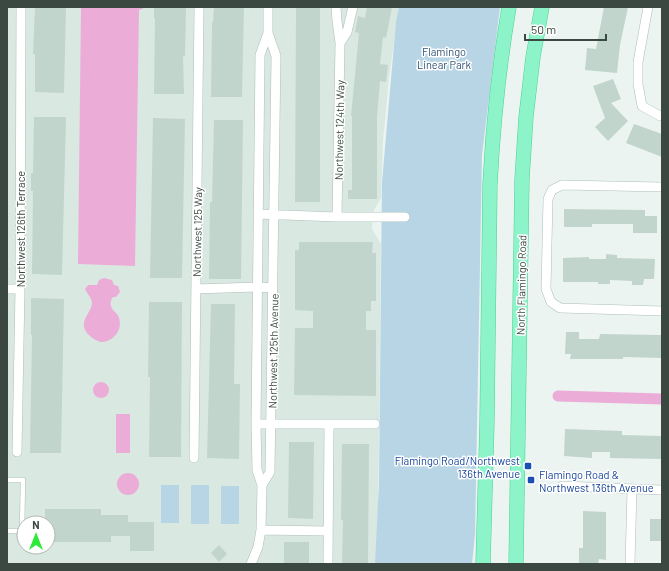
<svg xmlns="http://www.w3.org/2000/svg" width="669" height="571" font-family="Barlow,sans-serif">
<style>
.residential{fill:#dae8e2;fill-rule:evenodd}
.green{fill:#b8d5e5}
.water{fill:#ebadd8}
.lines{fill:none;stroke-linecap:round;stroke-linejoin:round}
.canal{stroke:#ebadd8;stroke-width:11}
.building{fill:#c2d5cc}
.service-casing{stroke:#aebfb8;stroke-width:5.5}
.minor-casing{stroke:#aebfb8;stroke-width:10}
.trunk-casing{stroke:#48d192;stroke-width:15}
.service{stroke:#fff;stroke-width:4.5}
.minor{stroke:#fff;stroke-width:9}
.trunk{stroke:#8df4ca;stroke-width:14}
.transit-dot{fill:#1a4fb4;stroke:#fff;stroke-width:1.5}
.labels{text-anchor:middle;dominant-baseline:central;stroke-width:3;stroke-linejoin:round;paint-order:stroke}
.park-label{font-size:11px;fill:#315276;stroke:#fff}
.street-label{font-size:11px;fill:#3a4841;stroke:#fff}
.transit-label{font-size:11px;fill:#164399;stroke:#fff;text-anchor:end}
</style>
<rect width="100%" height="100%" fill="#ebf4f1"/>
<!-- residential -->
<path class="residential" d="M7 7H399L389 78 383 141 381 198 373 212 372 229 381 244 378 520 376 564H7ZM24 523H48V547H24Z"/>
<!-- green -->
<path class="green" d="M399 7H500L482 155 475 535 472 564H375L379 483 382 182 396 22Z
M161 485H179V523H161Z
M191 485H209V524H191Z
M221 486H239V524H221Z"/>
<!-- water -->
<path class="water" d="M81 7H144V8L139 10 135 266 78 264Z
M104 278 112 280 114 285 118 286 120 292 116 297H113C111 300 110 302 111 306 112 311 118 313 119 318 123 330 113 342 101 342 97 341 93 339 90 336 75 323 92 313 92 303 92 298 87 294 85 289L88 285H97L99 280Z
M93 390a8 8 0 1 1 16 0a8 8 0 1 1-16 0Z
M116 414H130V453H116Z
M117 484a11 11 0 1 1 22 0a11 11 0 1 1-22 0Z"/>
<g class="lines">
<!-- canal -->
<path class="canal" d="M558 396 662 399"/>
</g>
<!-- building -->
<path class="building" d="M35 7H66L64 93 35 92V54H33Z
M154 7H186L185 56H183L184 94H154L155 18H154Z
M214 7H244L242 97H211L212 22H213Z
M296 7H320V202H295Z
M367 7H392L386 38 383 37 380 64 388 65 386 82 380 81 377 117V199H348V190H352V116H351L359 33 355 32 358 16 365 18Z
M604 7H628L620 45 617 73 585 70 587 48 596 49Z
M613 79 621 99 611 103 628 121 608 141 595 127 605 118 593 86Z
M34 117H66L62 275 32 274 33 191H31V173H33Z
M153 118 185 119 182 278H150Z
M214 120H243L241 279H209L210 202H212Z
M634 124 662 134V157L626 143Z
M564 209 645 210V216H657V233H633V224H592V227H564Z
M299 242H373L372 253H376V301H371V311H366V330H376V396L294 395 295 328H313V311L295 310V250H299Z
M606 254 617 255V258L655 259 654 279H644L643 285H632V281L610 280V284H598V282H563V258L589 257V259H606Z
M31 298 64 299 61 453H30L32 335H31Z
M149 302H182L181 457H149L150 377H148Z
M211 304H235L234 384H240L239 459 207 458Z
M566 332H579V339H599L600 334 662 335V358L623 357V359H570L571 354H565Z
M565 429 622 431V435L662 436V459L610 458V452H592V458L564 456Z
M289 442H314L313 519 288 518Z
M342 444H369L368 564H342L343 520H341Z
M45 509H101V515H128V522H154V551H130V536H111V542H48V523H45Z
M583 511 606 512V560L599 559 598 564H579V548H583Z
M650 519H662V541H650Z
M284 542H309V564H284Z
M219 545 227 554 219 562 211 553Z"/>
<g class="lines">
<defs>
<path id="service" d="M7 480H23L22 531H7"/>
<path id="minor" d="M336 7 337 21 340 43 337 217
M648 7 638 62V84L642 106 660 116H662
M340 43 347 32 353 7
M662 187 562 185 552 190 548 199 546 289 551 302 560 308 662 311
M258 214 337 217H405
M7 289H20
M196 289 258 287 273 288
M256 424H375
M17 452 20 289 21 7
M194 458 199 7
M262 485 270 472 276 56 268 33V7
M562 486 662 490
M261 530 328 531
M251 564 258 547 261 530 262 485 257 470 256 424 260 55 268 33
M328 564 329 424
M630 564 632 489"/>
<path id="trunk" d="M483 564 487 423 490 184C493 125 499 66 509 7
M516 564 522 179 526 117 533 57 542 7"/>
</defs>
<!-- service casing -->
<use href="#service" class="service-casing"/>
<!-- minor casing -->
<use href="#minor" class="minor-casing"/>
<!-- trunk casing -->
<use href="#trunk" class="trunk-casing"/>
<!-- service -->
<use href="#service" class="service"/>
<!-- minor -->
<use href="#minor" class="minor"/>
<!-- trunk -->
<use href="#trunk" class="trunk"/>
</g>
<!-- markers -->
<g class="transit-dot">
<rect x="524" y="462" width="8" height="8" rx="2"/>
<rect x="527" y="476" width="8" height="8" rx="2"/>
</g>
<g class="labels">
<!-- park labels -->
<g class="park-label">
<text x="444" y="51">Flamingo<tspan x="444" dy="13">Linear Park</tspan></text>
</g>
<!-- street labels -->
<g class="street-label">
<text transform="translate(339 130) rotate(-89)">Northwest 124th Way</text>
<text transform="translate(20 229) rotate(-90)">Northwest 126th Terrace</text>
<text transform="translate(197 232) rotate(-89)">Northwest 125 Way</text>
<text transform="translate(521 285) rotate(-89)">North Flamingo Road</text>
<text transform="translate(273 351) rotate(-89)">Northwest 125th Avenue</text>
</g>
<!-- transit labels -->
<g class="transit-label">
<text x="520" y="460">Flamingo Road/Northwest<tspan x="520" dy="13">136th Avenue</tspan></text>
<text x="539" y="474" text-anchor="start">Flamingo Road &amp;<tspan x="539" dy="13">Northwest 136th Avenue</tspan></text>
</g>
</g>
<!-- border -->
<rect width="669" height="571" fill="none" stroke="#3a4841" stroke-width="16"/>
<!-- north arrow -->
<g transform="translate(36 535)"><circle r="19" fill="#ffffff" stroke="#b0b6b3"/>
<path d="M0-3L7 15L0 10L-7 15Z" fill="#2ee939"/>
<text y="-6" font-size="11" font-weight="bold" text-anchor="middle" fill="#3a4841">N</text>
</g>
<!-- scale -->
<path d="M525 34v6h81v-6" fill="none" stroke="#3a4841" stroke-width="2"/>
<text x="531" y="34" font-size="12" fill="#3a4841" stroke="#ffffff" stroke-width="3" paint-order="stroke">50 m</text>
</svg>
